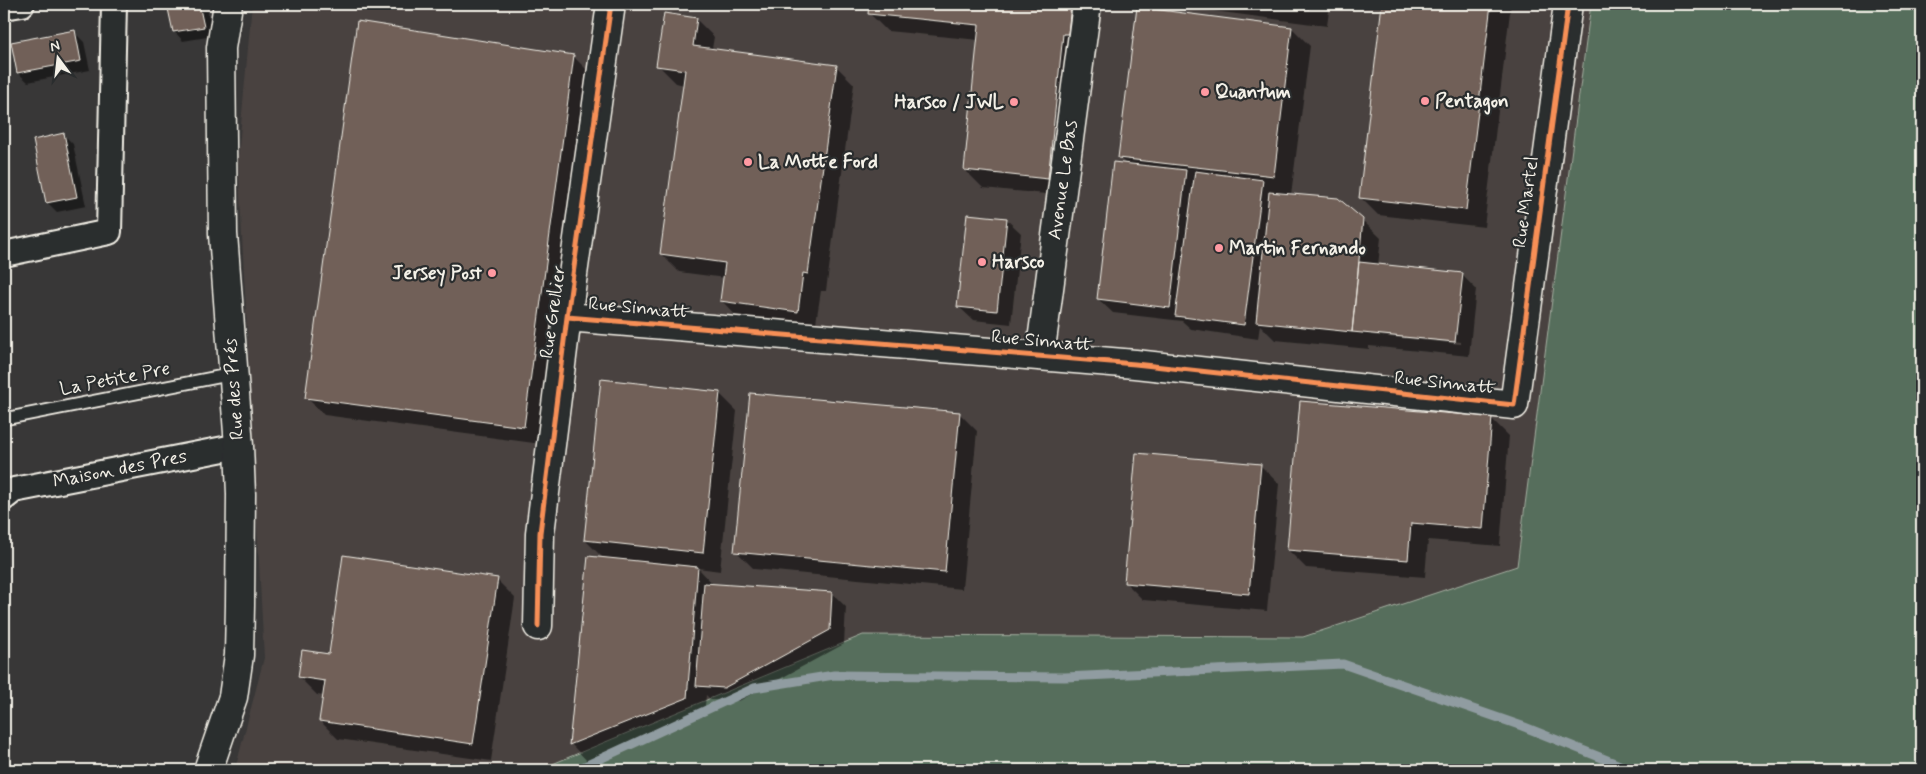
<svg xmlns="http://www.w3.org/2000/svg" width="1926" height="774" font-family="Mynerve,sans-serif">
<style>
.built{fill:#494341}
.green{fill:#576e5c;stroke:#a6b0a2}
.shadow{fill:#0007;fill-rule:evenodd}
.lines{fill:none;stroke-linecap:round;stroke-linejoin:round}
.stream{stroke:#909ca1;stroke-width:9}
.building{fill:#716059;stroke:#f4f1e8}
.lane-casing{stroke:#f4f1e8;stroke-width:15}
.street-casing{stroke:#f4f1e8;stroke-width:28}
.secondary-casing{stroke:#f4f1e8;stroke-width:31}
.lane{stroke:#2a2d2e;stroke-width:11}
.street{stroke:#2a2d2e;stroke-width:24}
.secondary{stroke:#2a2d2e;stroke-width:28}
.cycleway-casing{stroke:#2a2d2e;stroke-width:8}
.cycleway{stroke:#f78f57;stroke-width:5}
.poi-dot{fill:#ff9aa2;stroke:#2a2d2e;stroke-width:2}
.labels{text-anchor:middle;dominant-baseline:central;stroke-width:4.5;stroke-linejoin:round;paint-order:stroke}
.poi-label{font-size:19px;font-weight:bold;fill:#f4f1e8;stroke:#2a2d2e;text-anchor:start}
.street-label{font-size:19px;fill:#f4f1e8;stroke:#2a2d2e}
</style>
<rect width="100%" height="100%" fill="#383737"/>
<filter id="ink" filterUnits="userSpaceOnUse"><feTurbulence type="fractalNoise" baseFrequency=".02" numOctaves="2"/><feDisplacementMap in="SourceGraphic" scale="10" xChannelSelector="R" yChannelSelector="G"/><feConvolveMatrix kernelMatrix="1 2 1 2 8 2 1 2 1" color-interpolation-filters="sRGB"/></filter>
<g filter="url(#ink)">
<!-- built -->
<path class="built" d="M252 4H1591L1517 566 1303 637 863 635 538 770H235L264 658 238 158Z"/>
<!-- green -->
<path class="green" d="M1591 4H1922V770H538L863 635 1303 637 1517 566Z"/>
<!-- shadow -->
<path class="shadow" d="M168 4H206L213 36 183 41 174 31Z
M870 4H1090L1066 196 983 188 965 170 979 40 887 31 869 13Z
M1161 4H1330L1327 26Z
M1383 4H1511L1484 227 1378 215 1360 197Z
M696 19 714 37 712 49 836 66 854 84 826 291H821L815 329 739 319 722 301 725 278 679 272 661 254 684 85 676 83 658 65Z
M1292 28 1310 46 1291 195 1362 220 1381 238 1378 266 1462 275 1476 289 1469 356 1369 346V349L1275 340 1260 325 1258 339 1191 329 1182 321 1113 313 1098 299 1127 165 1119 157ZM1371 332 1461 342V344L1371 335Z
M74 32 84 42 90 70 28 82 18 73Z
M573 56 591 74 541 444 324 415 306 397Z
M64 135 73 144 86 206 57 212 47 202Z
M1006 219 1021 233 1011 324 973 320 958 306Z
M719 393 737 411 720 571 698 568 714 585 832 593 846 607 844 644 739 701 711 700 706 695 704 716 588 762 571 744 604 559 585 540Z
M959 413 977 431 962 589 754 569 736 551Z
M1491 418 1509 436 1500 546 1428 540 1425 577 1306 568 1288 550Z
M1137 454 1261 466 1279 484 1267 611 1143 600 1125 582Z
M497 580 515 598 491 761 338 739 320 721 324 696 317 695 299 677 330 655Z"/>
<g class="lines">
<!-- stream -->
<path class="stream" d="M576 770 754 688 834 675 1065 677 1343 664 1522 726 1632 770"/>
</g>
<!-- building -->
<path class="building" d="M167 4H199L204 27 173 32Z
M869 4H1071L1068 34H1063L1048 179 964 170 979 25 868 14Z
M1270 4H1310L1309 9Z
M1382 4H1491L1466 210 1359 198Z
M1137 7 1292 27 1274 176 1118 158Z
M664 13 697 18 693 46 837 65 808 274 803 273 798 312 720 301 725 263 660 254 685 70 656 66Z
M357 21 574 55 524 427 305 398Z
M75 30 81 61 17 73 11 42Z
M64 133 77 197 46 203 33 140Z
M1113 162 1186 170 1170 308 1097 299Z
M1195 171 1263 180 1244 325 1175 316Z
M1269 192 1338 198 1363 219 1352 332 1256 322Z
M967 214 1007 218 997 311 957 307Z
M1359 262 1463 273 1455 342 1352 332Z
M601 379 720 392 703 553 584 540Z
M750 393 960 412 945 572 734 552Z
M1300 401 1492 417 1483 529 1411 523 1408 560 1287 550Z
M1136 453 1261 464 1249 594 1124 583Z
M343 555 498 578 473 744 319 721 325 681 298 677 302 650 329 654Z
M588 556 698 567 687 698 569 745Z
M704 583 832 592 830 630 724 688 696 686Z"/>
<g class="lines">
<defs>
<path id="lane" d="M4 419 233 374"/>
<path id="street" d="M4 7 22 4
M4 254 109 232 114 4
M4 498 14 490 239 446"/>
<path id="secondary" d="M567 317 1135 364 1514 405 1568 4
M1040 356 1087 4
M538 626 540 533 567 317 611 4
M208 770 233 697 239 655 240 605 241 494 239 446 223 234 221 48 228 4"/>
</defs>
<!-- lane casing -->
<use href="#lane" class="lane-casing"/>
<!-- street casing -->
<use href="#street" class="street-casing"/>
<!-- secondary casing -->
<use href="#secondary" class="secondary-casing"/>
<!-- lane -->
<use href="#lane" class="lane"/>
<!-- street -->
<use href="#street" class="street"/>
<!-- secondary -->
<use href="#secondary" class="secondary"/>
<defs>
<path id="cycleway" d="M567 317 1135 364 1514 405 1568 4
M538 626 540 533 567 317 611 4"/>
</defs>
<!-- cycleway casing -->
<use href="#cycleway" class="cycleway-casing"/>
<!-- cycleway -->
<use href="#cycleway" class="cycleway"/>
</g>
</g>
<!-- markers -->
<g class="poi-dot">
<circle cx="1205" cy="92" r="5"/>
<circle cx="1425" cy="101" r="5"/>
<circle cx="1014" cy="102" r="5"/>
<circle cx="748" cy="162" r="5"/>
<circle cx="1219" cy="248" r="5"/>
<circle cx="982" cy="262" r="5"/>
<circle cx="492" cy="273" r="5"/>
</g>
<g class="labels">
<!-- poi labels -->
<g class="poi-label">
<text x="1215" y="92">Quantum</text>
<text x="1435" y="101">Pentagon</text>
<text x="1004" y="102" text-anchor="end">Harsco / JWL</text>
<text x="758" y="162">La Motte Ford</text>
<text x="1229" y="248">Martin Fernando</text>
<text x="992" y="262">Harsco</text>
<text x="482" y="273" text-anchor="end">Jersey Post</text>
</g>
<!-- street labels -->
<g class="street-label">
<text transform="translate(1063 180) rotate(-82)">Avenue Le Bas</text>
<text transform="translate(1526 202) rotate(-82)">Rue Martel</text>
<text transform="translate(639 308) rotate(5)">Rue Sinnatt</text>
<text transform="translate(553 312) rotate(-82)">Rue Grellier</text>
<text transform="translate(1042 341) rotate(5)">Rue Sinnatt</text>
<text transform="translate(115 379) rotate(-11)">La Petite Pre</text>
<text transform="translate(1445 383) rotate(6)">Rue Sinnatt</text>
<text transform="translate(234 389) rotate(-94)">Rue des Prés</text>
<text transform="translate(120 469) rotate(-11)">Maison des Pres</text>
</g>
</g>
<!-- margin -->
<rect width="1926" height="774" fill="none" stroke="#2a2d2e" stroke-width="20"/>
<rect x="10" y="10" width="1906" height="754" fill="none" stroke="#f4f1e8" stroke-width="2" filter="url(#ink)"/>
<!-- north arrow -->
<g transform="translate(58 58) rotate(345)" stroke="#2a2d2e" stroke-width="4" paint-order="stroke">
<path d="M0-4L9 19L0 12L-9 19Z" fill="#f4f1e8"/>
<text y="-8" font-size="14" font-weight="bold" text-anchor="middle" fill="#f4f1e8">N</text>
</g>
</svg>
